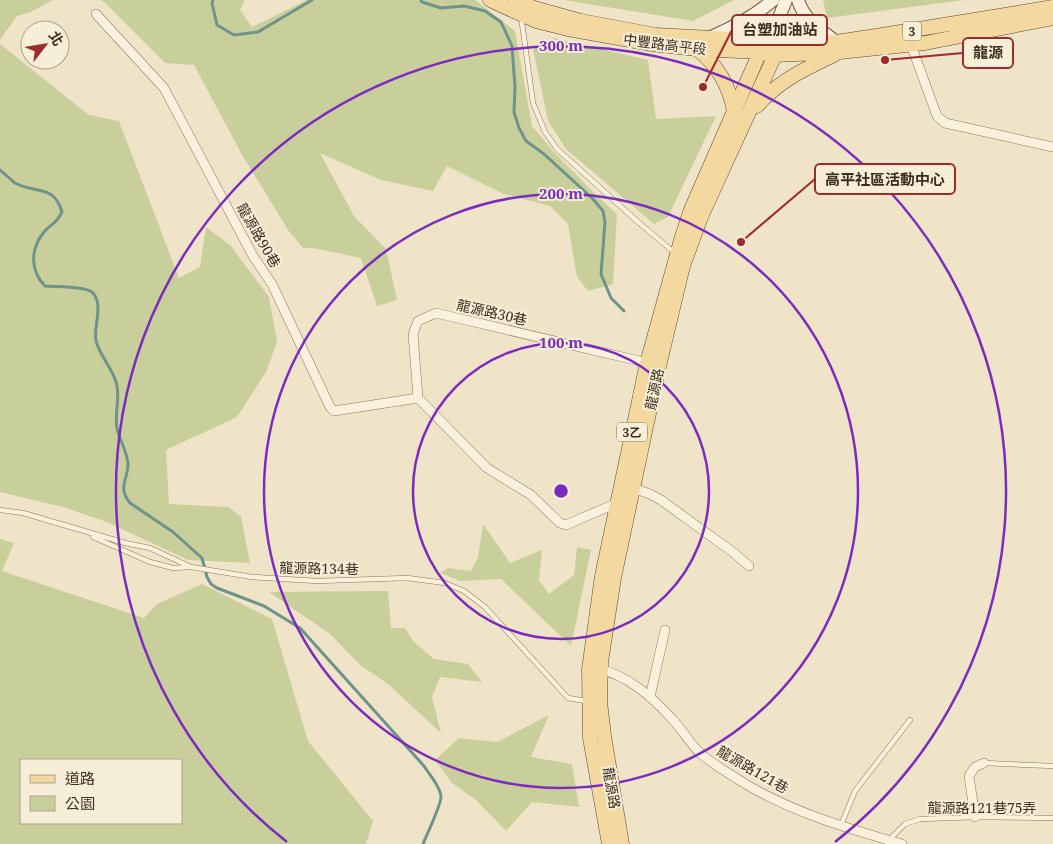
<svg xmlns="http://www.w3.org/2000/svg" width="1053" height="844" font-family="'Noto Serif','Noto Sans TC',serif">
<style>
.green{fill:#c9cf9b;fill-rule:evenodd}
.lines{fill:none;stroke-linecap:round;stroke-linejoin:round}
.stream{stroke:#6f938a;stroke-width:3}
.lane-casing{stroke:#8d765c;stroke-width:5.5}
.street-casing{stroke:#8d765c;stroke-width:10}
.secondary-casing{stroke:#6f573f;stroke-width:14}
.primary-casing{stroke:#5b4430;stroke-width:15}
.lane{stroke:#faf1dc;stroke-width:4.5}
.street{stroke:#faf1dc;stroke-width:9}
.secondary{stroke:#faf1dc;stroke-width:12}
.primary{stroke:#f3d9a0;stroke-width:14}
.ring{fill:none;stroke:#7b2cbf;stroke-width:2.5}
.labels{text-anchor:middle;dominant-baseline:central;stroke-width:4;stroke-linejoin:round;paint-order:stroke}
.shield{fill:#f7eed8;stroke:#756857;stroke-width:1}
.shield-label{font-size:12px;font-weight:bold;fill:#3d2e20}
.street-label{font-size:14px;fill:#3d2e20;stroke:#f7eed8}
.centre{fill:#7b2cbf;stroke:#f7eed8;stroke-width:2.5}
.ring-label{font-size:15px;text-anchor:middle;font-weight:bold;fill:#7b2cbf;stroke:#f7eed8;stroke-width:4;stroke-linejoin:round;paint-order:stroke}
.leader{fill:none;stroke:#9e2a2b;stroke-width:2}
.callout-dot{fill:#9e2a2b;stroke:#f7eed8;stroke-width:2}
.callout{fill:#f7eed8;stroke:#9e2a2b;stroke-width:2}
.callout-label{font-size:15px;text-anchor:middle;font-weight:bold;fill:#3d2e20}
</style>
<rect width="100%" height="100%" fill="#f0e4c8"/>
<!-- green -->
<path class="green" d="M0 0H53L31 12 17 16 0 40Z
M100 0H245L240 10 252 27 307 0H475L515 31 532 126 554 152 594 193 617 214 613 284 588 291 577 277 568 224 550 206 504 194 447 166 433 191 381 180 320 153 354 216 386 249 397 300 377 306 361 258 313 248H303L288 230 241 153 194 65 165 63 104 2Z
M564 0H734L693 21Z
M823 0H964L827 18Z
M554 38 648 60 656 119 716 116 668 217 654 224 566 149 548 121 533 49Z
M0 44 89 115 119 121 179 278 200 267 206 227 230 245 269 297 277 342 266 372 237 417 166 450 169 504 229 507 241 517 250 563 188 560 107 522 63 507 0 492Z
M483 524 510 563 542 550 539 580 549 594 574 575 577 547 591 550 571 646 501 579 461 581 440 573 448 568 471 571 478 557Z
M0 539 14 543 2 571 144 618 157 604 202 584 272 619 308 741 373 821 366 844H0ZM21 760H181V823H21Z
M388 591 391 628H405L413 641 434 659 468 664 482 682 440 677 432 697 441 733 388 684 360 665 330 634 269 592Z
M549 715 531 757 572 764 579 807 532 802 506 831 476 800 452 783 435 760 459 738 497 742Z"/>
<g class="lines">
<!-- stream -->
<path class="stream" d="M213 0 212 3 217 25 234 35 258 32 312 0
M421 0 422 2 441 8 464 6 485 11 501 22 512 46 515 87 514 112 519 128 526 141 544 154 593 199 603 211 605 222 601 274 611 298 624 311
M0 170C5 174 10 179 15 183 35 194 54 184 62 212 55 226 51 223 44 232 30 249 30 271 45 286 56 287 87 286 93 293 104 305 93 327 96 341 100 356 112 368 116 382 121 397 114 413 117 428 119 440 127 450 128 464 128 480 117 487 130 503L173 532 202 558 207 577 211 584 217 588 264 606 300 628 424 766C429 774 440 786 441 796 442 803 427 834 423 844"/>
<defs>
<path id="lane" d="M521 16 533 103 545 132 557 149 638 222 675 253
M0 510 23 513 125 543 150 548 191 567 252 577 317 581 407 578 445 583 464 591 485 607 568 698 586 701
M93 537 150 562 173 568 189 567
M984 763 1053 766
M841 825 855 791 910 720
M890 839 905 824 920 819 975 817 1053 818"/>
<path id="street" d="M96 14 164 88 253 256 272 284 330 407 334 411 418 398
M911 45 937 116 945 123 1053 147
M630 487 650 494 661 500 734 553 749 566
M617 503 566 525 560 523 531 495 487 468 418 398 413 334 418 321 436 313 652 364
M596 669C627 673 654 699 674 721 683 731 691 745 701 754 712 763 726 772 739 780 788 811 846 828 902 844
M650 697 665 630
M975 817 969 776 975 767 984 763"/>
<path id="secondary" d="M798 0C804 20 820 29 836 42
M709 38C732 28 754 17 773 0
M770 40 786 0"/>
<path id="primary" d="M490 0 536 21 568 29 652 44 697 49 760 52 775 55 840 52 925 43 1053 18
M515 0 534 8 581 21 656 35 806 43 836 42 876 36 1053 7
M697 49C718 66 729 85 734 111
M757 106C778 81 805 69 834 55
M609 844 590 738 589 669 602 576 647 363 681 240 690 212 734 111 760 52 770 40
M622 844 604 736 600 702 601 662 614 578 659 366 683 266 701 217 775 55 770 40"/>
</defs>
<!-- lane casing -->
<use href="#lane" class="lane-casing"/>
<!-- street casing -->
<use href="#street" class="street-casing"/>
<!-- secondary casing -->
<use href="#secondary" class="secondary-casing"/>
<!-- primary casing -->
<use href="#primary" class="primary-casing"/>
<!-- lane -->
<use href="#lane" class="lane"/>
<!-- street -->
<use href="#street" class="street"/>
<!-- secondary -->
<use href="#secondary" class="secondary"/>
<!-- primary -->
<use href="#primary" class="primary"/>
</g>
<!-- distance rings -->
<g class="ring">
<circle cx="561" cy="491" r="148"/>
<circle cx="561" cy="491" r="297"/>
<path d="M287 842A445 445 0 1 1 835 842"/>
</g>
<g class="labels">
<!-- shield labels -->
<g class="shield">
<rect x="903" y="21.5" width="18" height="19" rx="4"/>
<rect x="617" y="422.5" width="30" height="19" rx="4"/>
</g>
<g class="shield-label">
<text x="912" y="31">3</text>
<text x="632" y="432">3乙</text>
</g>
<!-- street labels -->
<g class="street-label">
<text transform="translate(665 44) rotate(7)">中豐路高平段</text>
<text transform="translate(259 235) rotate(60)">龍源路90巷</text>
<text transform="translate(492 312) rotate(13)">龍源路30巷</text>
<text transform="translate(654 389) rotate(-78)">龍源路</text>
<text transform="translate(319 568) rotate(1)">龍源路134巷</text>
<text transform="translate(753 769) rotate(30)">龍源路121巷</text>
<text transform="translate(612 788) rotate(80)">龍源路</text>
<text x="982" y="807">龍源路121巷75弄</text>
</g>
</g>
<circle cx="561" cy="491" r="8" class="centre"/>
<g class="ring-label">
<text x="561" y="51">300 m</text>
<text x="561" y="199">200 m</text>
<text x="561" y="348">100 m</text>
</g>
<!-- callouts -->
<path class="leader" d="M703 87L732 30M885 60L963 53M741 242L815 179"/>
<g class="callout-dot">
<circle cx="703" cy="87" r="5"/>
<circle cx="885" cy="60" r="5"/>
<circle cx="741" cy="242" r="5"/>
</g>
<g class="callout">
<rect x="732" y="15" width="95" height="30" rx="5"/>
<rect x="963" y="38" width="50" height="30" rx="5"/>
<rect x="815" y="164" width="140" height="30" rx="5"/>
</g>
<g class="callout-label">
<text x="780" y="35">台塑加油站</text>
<text x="988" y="58">龍源</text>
<text x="885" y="185">高平社區活動中心</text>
</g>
<!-- legend -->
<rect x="20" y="759" width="162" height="65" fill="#f7eed8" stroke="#ada18e"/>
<rect x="30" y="775" width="25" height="8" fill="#f3d9a0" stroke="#ada18e"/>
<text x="65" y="784" font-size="15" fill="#3d2e20">道路</text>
<rect x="30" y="796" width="25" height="15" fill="#c9cf9b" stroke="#ada18e"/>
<text x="65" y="809" font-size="15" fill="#3d2e20">公園</text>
<!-- north arrow -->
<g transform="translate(45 45) rotate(59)"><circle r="24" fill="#f7eed8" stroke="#ada18e"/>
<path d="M0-4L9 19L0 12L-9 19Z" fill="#9e2a2b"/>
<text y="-8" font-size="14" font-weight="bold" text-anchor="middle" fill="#3d2e20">北</text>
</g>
</svg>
